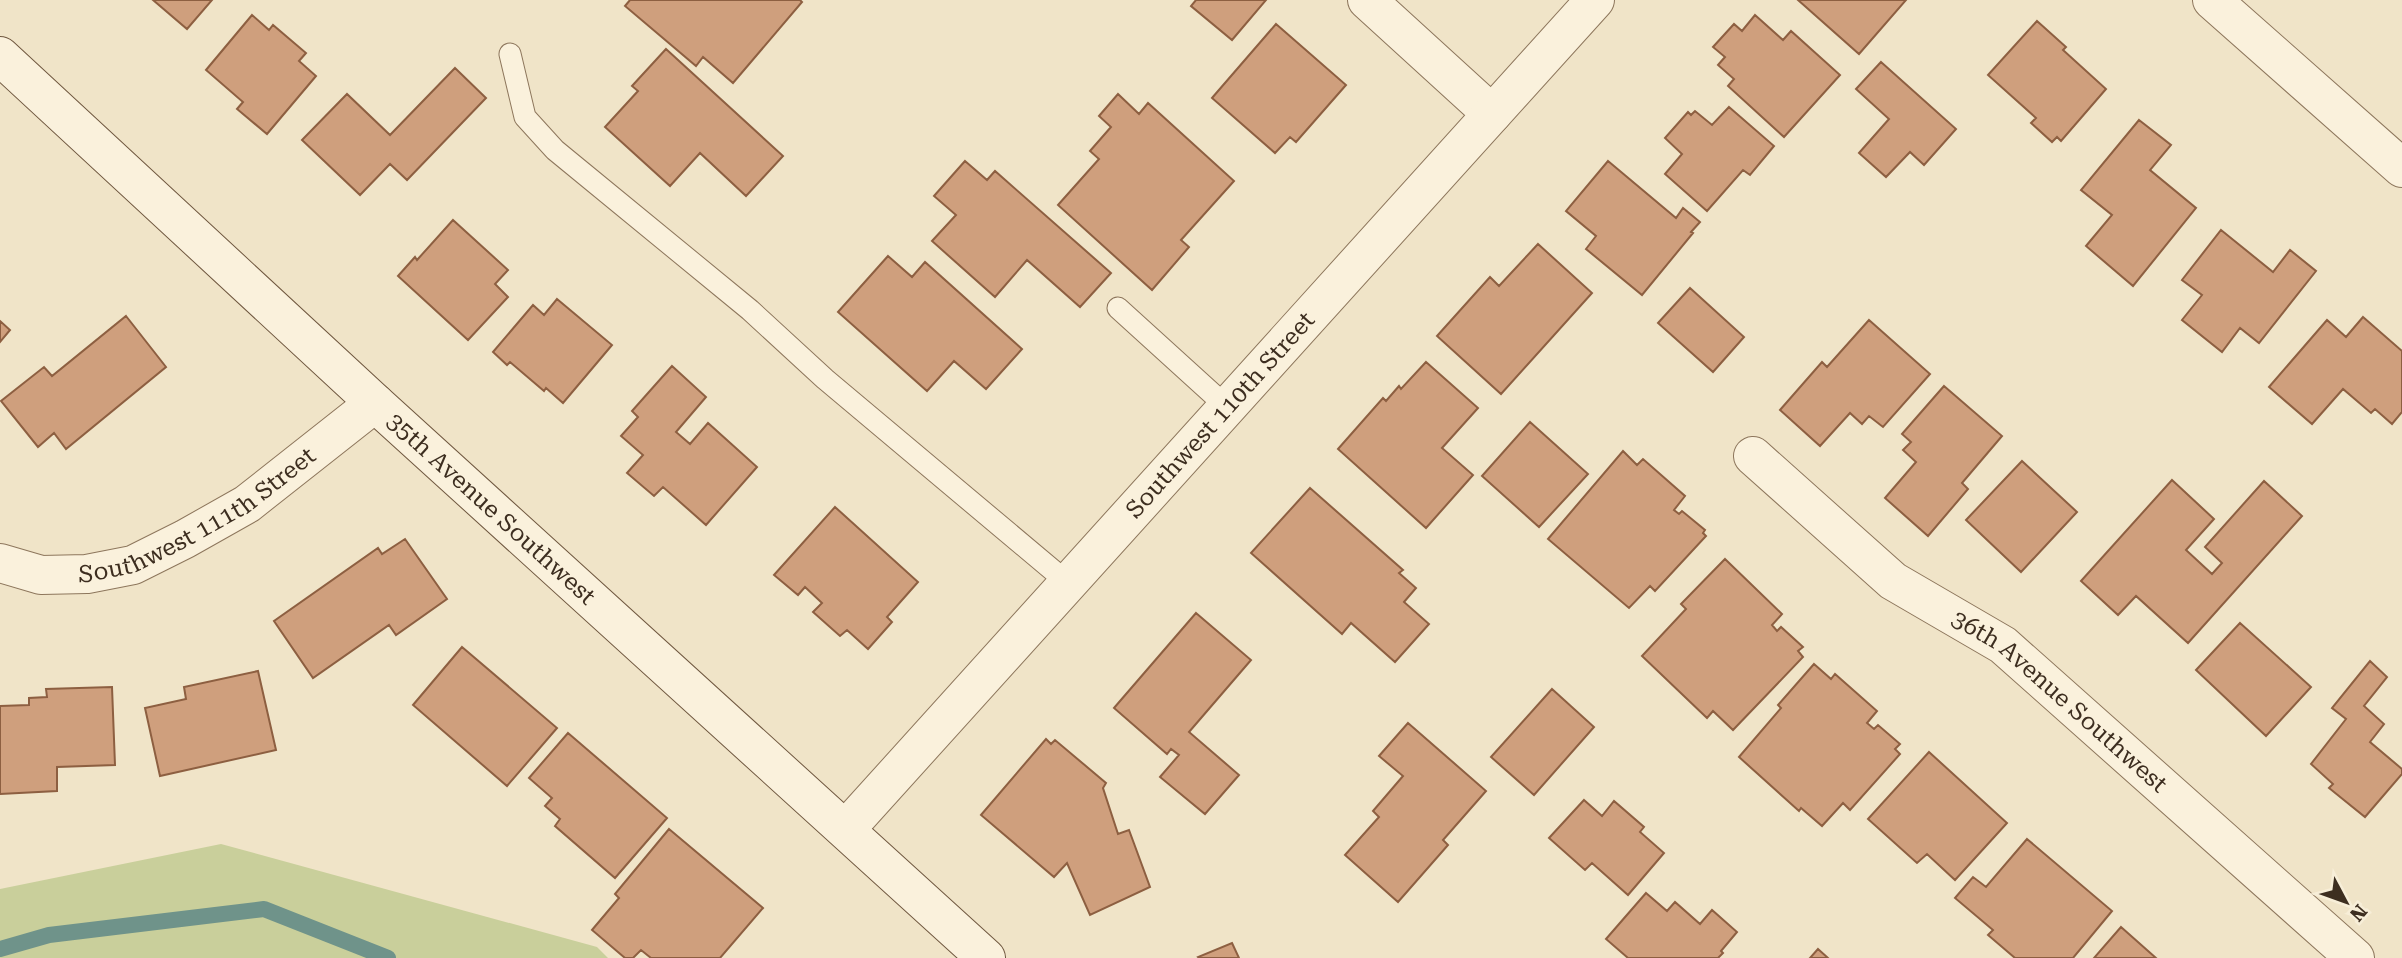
<svg xmlns="http://www.w3.org/2000/svg" width="2402" height="958" font-family="'Roboto Serif',serif">
<style>
.green{fill:#c9cf9b}
.lines{fill:none;stroke-linecap:round;stroke-linejoin:round}
.stream{stroke:#6f938a;stroke-width:16}
.building{fill:#cf9f7d;stroke:#8d5f41;stroke-width:2}
.lane-casing{stroke:#8d765c;stroke-width:23}
.street-casing{stroke:#8d765c;stroke-width:40}
.secondary-casing{stroke:#6f573f;stroke-width:40}
.lane{stroke:#faf1dc;stroke-width:21}
.street{stroke:#faf1dc;stroke-width:38}
.secondary{stroke:#faf1dc;stroke-width:38}
.labels{text-anchor:middle;dominant-baseline:central;stroke-width:6;stroke-linejoin:round;paint-order:stroke}
.street-label{font-size:24px;fill:#3d2e20;stroke:#f7eed8}
</style>
<rect width="100%" height="100%" fill="#f0e4c8"/>
<!-- green -->
<path class="green" d="M221 844 597 947 608 958H0V889Z"/>
<g class="lines">
<!-- stream -->
<path class="stream" d="M0 949 49 935 264 909 388 958"/>
</g>
<!-- building -->
<path class="building" d="M153 0H212L187 29Z
M630 0H800L802 2 733 83 703 57 696 66 625 6Z
M1196 0H1266L1232 40 1191 6Z
M1798 0H1906L1859 54Z
M252 15 269 30 273 25 306 53 299 61 316 76 267 134 237 109 243 102 206 70Z
M1755 15 1783 40 1791 31 1840 75 1784 137 1728 86 1734 79 1718 65 1725 57 1713 47 1734 24 1742 31Z
M2037 21 2066 47 2063 50 2106 89 2061 141 2057 137 2052 142 2031 123 2036 118 1988 75Z
M1276 24 1346 85 1296 142 1290 137 1275 153 1212 98Z
M666 49 783 156 746 196 700 153 670 186 605 127 638 91 632 86Z
M1881 62 1956 129 1924 165 1910 152 1886 177 1859 153 1889 119 1856 89Z
M455 68 486 98 407 180 390 164 360 195 302 140 347 94 390 135Z
M1118 94 1139 114 1148 103 1234 181 1181 240 1189 247 1152 290 1058 205 1099 159 1090 151 1111 127 1099 116Z
M1729 107 1774 146 1750 175 1743 170 1707 211 1665 174 1682 154 1665 138 1688 112 1691 115 1695 111 1712 125Z
M2139 120 2171 145 2150 170 2196 208 2133 286 2086 246 2112 215 2081 190Z
M965 161 987 180 995 171 1111 273 1080 307 1027 260 995 297 932 241 956 215 934 196Z
M1608 161 1676 218 1683 208 1700 222 1691 232 1693 233 1642 295 1586 249 1596 236 1566 211Z
M453 220 508 270 495 284 508 297 468 340 398 276 415 257 417 260Z
M2221 230 2273 272 2290 250 2316 271 2259 343 2240 328 2222 352 2182 320 2202 295 2182 280Z
M1538 244 1592 293 1501 394 1437 336 1490 277 1499 286Z
M888 256 912 277 925 262 1022 349 986 389 954 361 927 391 838 312Z
M1690 288 1744 337 1713 372 1658 323Z
M557 299 612 345 563 403 546 388 544 391 510 362 507 365 493 352 533 305 544 315Z
M126 316 166 367 66 449 54 433 38 447 1 401 44 367 52 376Z
M2363 317 2402 351V412L2392 424 2375 409 2371 413 2343 389 2312 424 2269 387 2327 320 2346 337Z
M1869 320 1930 374 1883 427 1869 416 1862 424 1850 413 1820 446 1780 410 1822 362 1827 367Z
M0 321 10 330 0 342Z
M1426 362 1478 408 1442 448 1473 475 1426 528 1338 449 1383 398 1386 401 1399 386 1401 389Z
M672 366 706 397 676 432 690 444 708 423 757 467 706 525 663 487 654 496 627 473 643 455 621 436 638 417 632 411Z
M1944 386 2002 436 1962 483 1968 489 1928 536 1885 498 1916 462 1903 450 1911 442 1902 434Z
M1530 422 1588 474 1539 527 1482 476Z
M1623 451 1637 465 1643 459 1685 496 1674 510 1679 514 1682 511 1705 530 1703 533 1706 536 1655 591 1650 586 1629 608 1548 539Z
M2022 461 2077 512 2021 572 1966 520Z
M2172 480 2214 519 2186 550 2212 574 2222 563 2205 547 2264 481 2302 516 2188 643 2136 596 2118 615 2081 581Z
M1310 488 1403 570 1399 573 1416 588 1404 602 1429 624 1395 662 1351 623 1342 634 1251 553Z
M835 507 918 582 887 617 892 622 868 649 847 630 840 636 813 612 822 603 805 587 798 595 774 575Z
M405 539 447 599 396 635 389 625 313 678 274 621 378 548 382 554Z
M1725 559 1782 614 1772 625 1777 631 1781 627 1803 647 1798 651 1803 657 1733 730 1713 711 1707 718 1642 656 1686 609 1681 604Z
M1196 613 1251 660 1189 732 1239 775 1205 814 1160 777 1179 755 1171 749 1167 754 1114 708Z
M2240 623 2311 687 2266 736 2196 670Z
M462 647 557 728 507 786 413 705Z
M2370 661 2387 677 2364 706 2384 724 2370 742 2402 769V774L2365 817 2329 788 2333 784 2311 764 2346 719 2332 708Z
M1814 664 1831 679 1835 674 1877 711 1867 723 1874 729 1878 725 1900 744 1895 749 1900 754 1850 810 1843 803 1822 826 1801 808 1799 811 1739 757 1781 708 1778 705Z
M258 671 276 750 160 776 145 708 186 699 184 687Z
M112 687 115 765 57 767V791L0 794V706L29 705V698L47 697 46 689Z
M1552 689 1594 727 1534 795 1491 757Z
M1408 723 1486 791 1443 840 1448 845 1398 902 1345 855 1379 817 1373 811 1403 776 1379 756Z
M568 733 667 818 615 878 555 826 560 819 545 806 552 798 529 778Z
M1046 739 1051 744 1055 740 1106 783 1103 788 1118 834 1129 830 1150 887 1090 915 1067 863 1054 877 981 815Z
M1929 752 2007 823 1955 880 1927 854 1917 863 1868 819Z
M1584 800 1602 816 1614 801 1644 827 1640 832 1664 853 1628 895 1592 863 1585 870 1549 838Z
M669 829 763 908 720 958H651L641 950 633 958H625L592 930 619 898 615 894Z
M2027 839 2112 911 2073 958H2015L1988 935 1993 930 1955 898 1973 877 1986 887Z
M1646 893 1667 911 1675 902 1700 924 1712 910 1737 932 1721 951 1723 953 1718 958H1628L1606 939Z
M2121 927 2156 958H2094Z
M1232 943 1239 958H1199L1198 957Z
M1818 949 1828 958H1810Z"/>
<g class="lines">
<defs>
<path id="lane" d="M510 54 525 117 555 150 750 310 825 379 1068 583
M1118 308 1227 407"/>
<g id="street">
<path d="M1367 0 1492 114"/>
<path d="M2212 0 2402 168"/>
<path id="s1" d="M1753 456 1893 581 2003 645 2355 958"/>
<path id="s2" d="M0 563 41 575 87 574 133 565 185 539 247 504 375 403"/>
<path id="s3" d="M846 829 1595 0"/>
</g>
<g id="secondary">
<path id="s4" d="M0 56 375 403 986 958"/>
</g>
</defs>
<!-- lane casing -->
<use href="#lane" class="lane-casing"/>
<!-- street casing -->
<use href="#street" class="street-casing"/>
<!-- secondary casing -->
<use href="#secondary" class="secondary-casing"/>
<!-- lane -->
<use href="#lane" class="lane"/>
<!-- street -->
<use href="#street" class="street"/>
<!-- secondary -->
<use href="#secondary" class="secondary"/>
</g>
<g class="labels">
<!-- street labels -->
<g class="street-label">
<text stroke="none"><textPath href="#s3" startOffset="558">Southwest 110th Street</textPath></text>
<text stroke="none"><textPath href="#s4" startOffset="668">35th Avenue Southwest</textPath></text>
<text stroke="none"><textPath href="#s2" startOffset="214">Southwest 111th Street</textPath></text>
<text stroke="none"><textPath href="#s1" startOffset="394">36th Avenue Southwest</textPath></text>
</g>
</g>
<!-- north arrow -->
<g transform="translate(2346 902) rotate(131)" stroke="#f7eed8" stroke-width="5" paint-order="stroke">
<path d="M0-5L12 26L0 18L-12 26Z" fill="#3d2e20"/>
<text y="-10" font-size="19" font-weight="bold" text-anchor="middle" fill="#3d2e20">N</text>
</g>
</svg>
